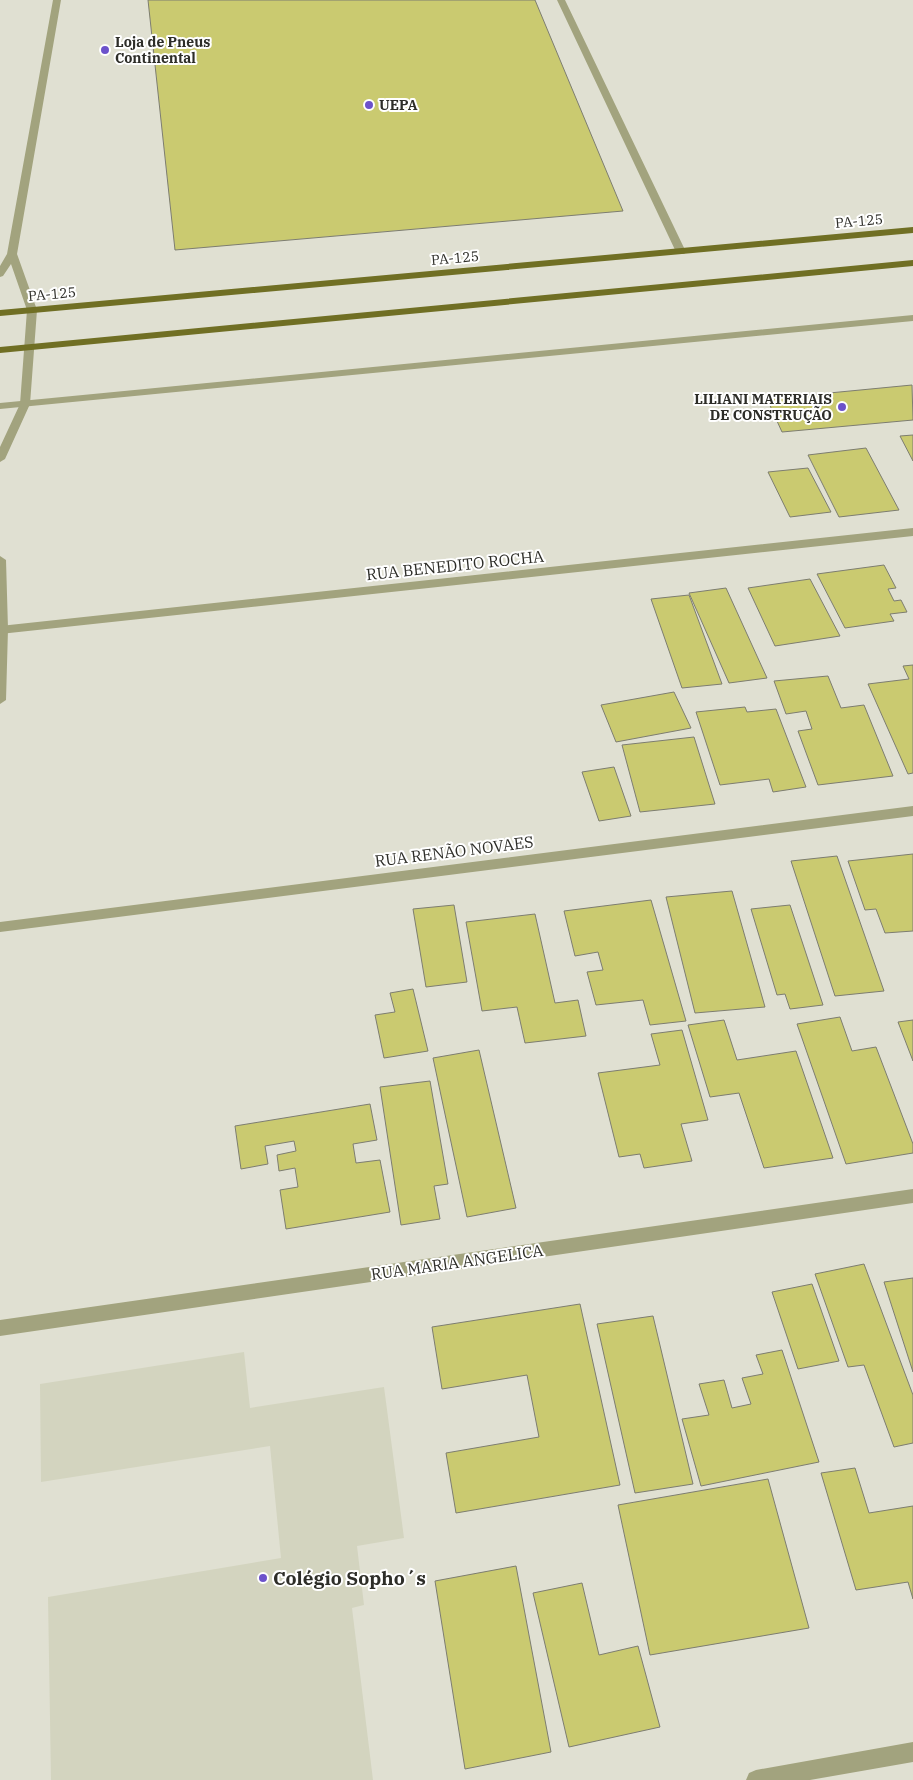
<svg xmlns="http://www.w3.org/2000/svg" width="913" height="1780" font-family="'IBM Plex Serif',serif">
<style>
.built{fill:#d3d4bf}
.building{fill:#caca70;stroke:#7d7d70}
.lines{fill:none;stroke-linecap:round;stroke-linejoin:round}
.minor{fill:#a2a37e;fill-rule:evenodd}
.tertiary{fill:#a2a37e;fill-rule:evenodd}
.primary{fill:#706f24;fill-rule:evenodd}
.poi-dot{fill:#6c52cb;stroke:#fff;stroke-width:2}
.labels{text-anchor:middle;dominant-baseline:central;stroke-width:4;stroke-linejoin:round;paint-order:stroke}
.far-poi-label{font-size:14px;font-weight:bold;fill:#2d2d28;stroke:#fff;text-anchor:start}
.far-street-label{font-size:14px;fill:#2d2d28;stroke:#fff}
.street-label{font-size:16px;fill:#2d2d28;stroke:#fff}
.near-poi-label{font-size:19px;font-weight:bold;fill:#2d2d28;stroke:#fff;text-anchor:start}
</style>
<rect width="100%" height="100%" fill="#e0e0d2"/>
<!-- built -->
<path class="built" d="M244 1352 250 1408 384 1387 404 1538 357 1546 364 1605 352 1608 373 1780H51L48 1597 281 1558 270 1446 41 1482 40 1384Z"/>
<!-- building -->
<path class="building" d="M148 0H535L623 211 175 250Z
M912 385 913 420 782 432 767 399Z
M913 435V461L900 436Z
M866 448 899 510 839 517 808 455Z
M808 468 831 512 790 517 768 472Z
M884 565 896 588 888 589 894 601 901 600 907 612 890 614 894 621 845 628 817 574Z
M810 579 840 636 775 646 748 588Z
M726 588 767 678 729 683 689 593Z
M689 595 722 684 682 688 651 599Z
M913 665V773L908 774 868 684 909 679 903 666Z
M828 676 841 708 864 705 893 776 818 785 798 731 812 729 806 711 786 714 774 681Z
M674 692 691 728 616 742 601 705Z
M745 707 747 712 776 709 806 787 773 792 769 779 720 785 696 712Z
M694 737 715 804 640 812 622 745Z
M614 767 631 816 599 821 582 772Z
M913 854V931L885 933 876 909 865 910 848 861Z
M837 856 884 991 835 996 791 861Z
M732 891 765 1007 695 1013 666 897Z
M651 900 686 1021 650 1025 643 1000 596 1005 587 972 603 970 598 952 575 956 564 911Z
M454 905 467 982 426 987 413 909Z
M790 905 823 1005 790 1009 785 994 777 995 751 909Z
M535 914 555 1003 578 1000 586 1036 525 1043 517 1007 482 1011 466 922Z
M413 989 428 1051 384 1058 375 1015 395 1012 390 993Z
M840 1017 852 1051 876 1047 913 1144V1153L846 1164 797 1024Z
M724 1020 737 1060 796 1051 833 1158 764 1168 739 1093 710 1097 688 1025Z
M913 1020V1061L898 1022Z
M682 1030 708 1120 681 1124 692 1161 644 1168 640 1154 619 1157 598 1073 660 1065 651 1034Z
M479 1050 516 1208 467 1217 433 1058Z
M430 1081 448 1184 434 1186 440 1219 401 1225 380 1087Z
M370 1104 377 1140 353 1144 356 1163 380 1160 390 1212 286 1229 280 1190 298 1187 295 1168 279 1171 277 1155 296 1151 294 1141 265 1146 268 1164 241 1169 235 1126Z
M864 1264 913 1395V1443L894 1447 864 1365 848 1367 815 1274Z
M913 1278V1372L884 1282Z
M812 1284 839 1361 798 1369 772 1292Z
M580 1304 620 1485 456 1513 446 1453 539 1437 527 1375 442 1389 432 1327Z
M653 1316 693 1484 635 1493 597 1324Z
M782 1350 819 1462 701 1486 682 1419 709 1415 699 1384 724 1380 732 1408 751 1404 742 1378 763 1374 756 1355Z
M855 1468 869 1513 913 1506V1599L908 1582 856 1590 821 1473Z
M768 1479 809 1628 650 1655 618 1505Z
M516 1566 551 1752 465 1769 435 1581Z
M582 1583 599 1655 638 1646 660 1727 569 1747 533 1593Z"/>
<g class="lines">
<!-- minor -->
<path class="minor" d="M557 0H565L686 252 684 254 676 252Z
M913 315V321L0 409V403Z
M913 528V536L0 634V626Z
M913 806V816L0 932V922Z
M913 1189V1203L0 1336V1320Z
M913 1742V1762L810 1780H746L749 1773 756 1770Z"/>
<!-- tertiary -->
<path class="tertiary" d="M53 0H61L17 254 37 310 30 404 5 459 0 462V447L20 404 27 310 11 264 3 276 0 277V266L7 254Z
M0 556 6 560 8 629 6 700 0 704Z"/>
<!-- primary -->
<path class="primary" d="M913 227V233L0 316V310Z
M913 260V266L0 353V347Z"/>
</g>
<!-- markers -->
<g class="poi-dot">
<circle cx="105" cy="50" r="5"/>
<circle cx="369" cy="105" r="5"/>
<circle cx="842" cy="407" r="5"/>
<circle cx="263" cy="1578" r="5"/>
</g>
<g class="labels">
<!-- far-poi labels -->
<g class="far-poi-label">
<text x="115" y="42">Loja de Pneus<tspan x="115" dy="16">Continental</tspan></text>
<text x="379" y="105">UEPA</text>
<text x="832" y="399" text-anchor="end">LILIANI MATERIAIS<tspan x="832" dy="16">DE CONSTRUÇÃO</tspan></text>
</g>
<!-- far-street labels -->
<g class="far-street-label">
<text transform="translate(859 221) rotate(-5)">PA-125</text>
<text transform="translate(455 258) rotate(-5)">PA-125</text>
<text transform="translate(52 294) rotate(-5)">PA-125</text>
</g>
<!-- street labels -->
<g class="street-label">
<text transform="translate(455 565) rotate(-6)">RUA BENEDITO ROCHA</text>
<text transform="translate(454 851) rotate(-7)">RUA RENÃO NOVAES</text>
<text transform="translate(457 1262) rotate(-8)">RUA MARIA ANGELICA</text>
</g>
<!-- near-poi labels -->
<g class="near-poi-label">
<text x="273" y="1578">Colégio Sopho´s</text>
</g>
</g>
</svg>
